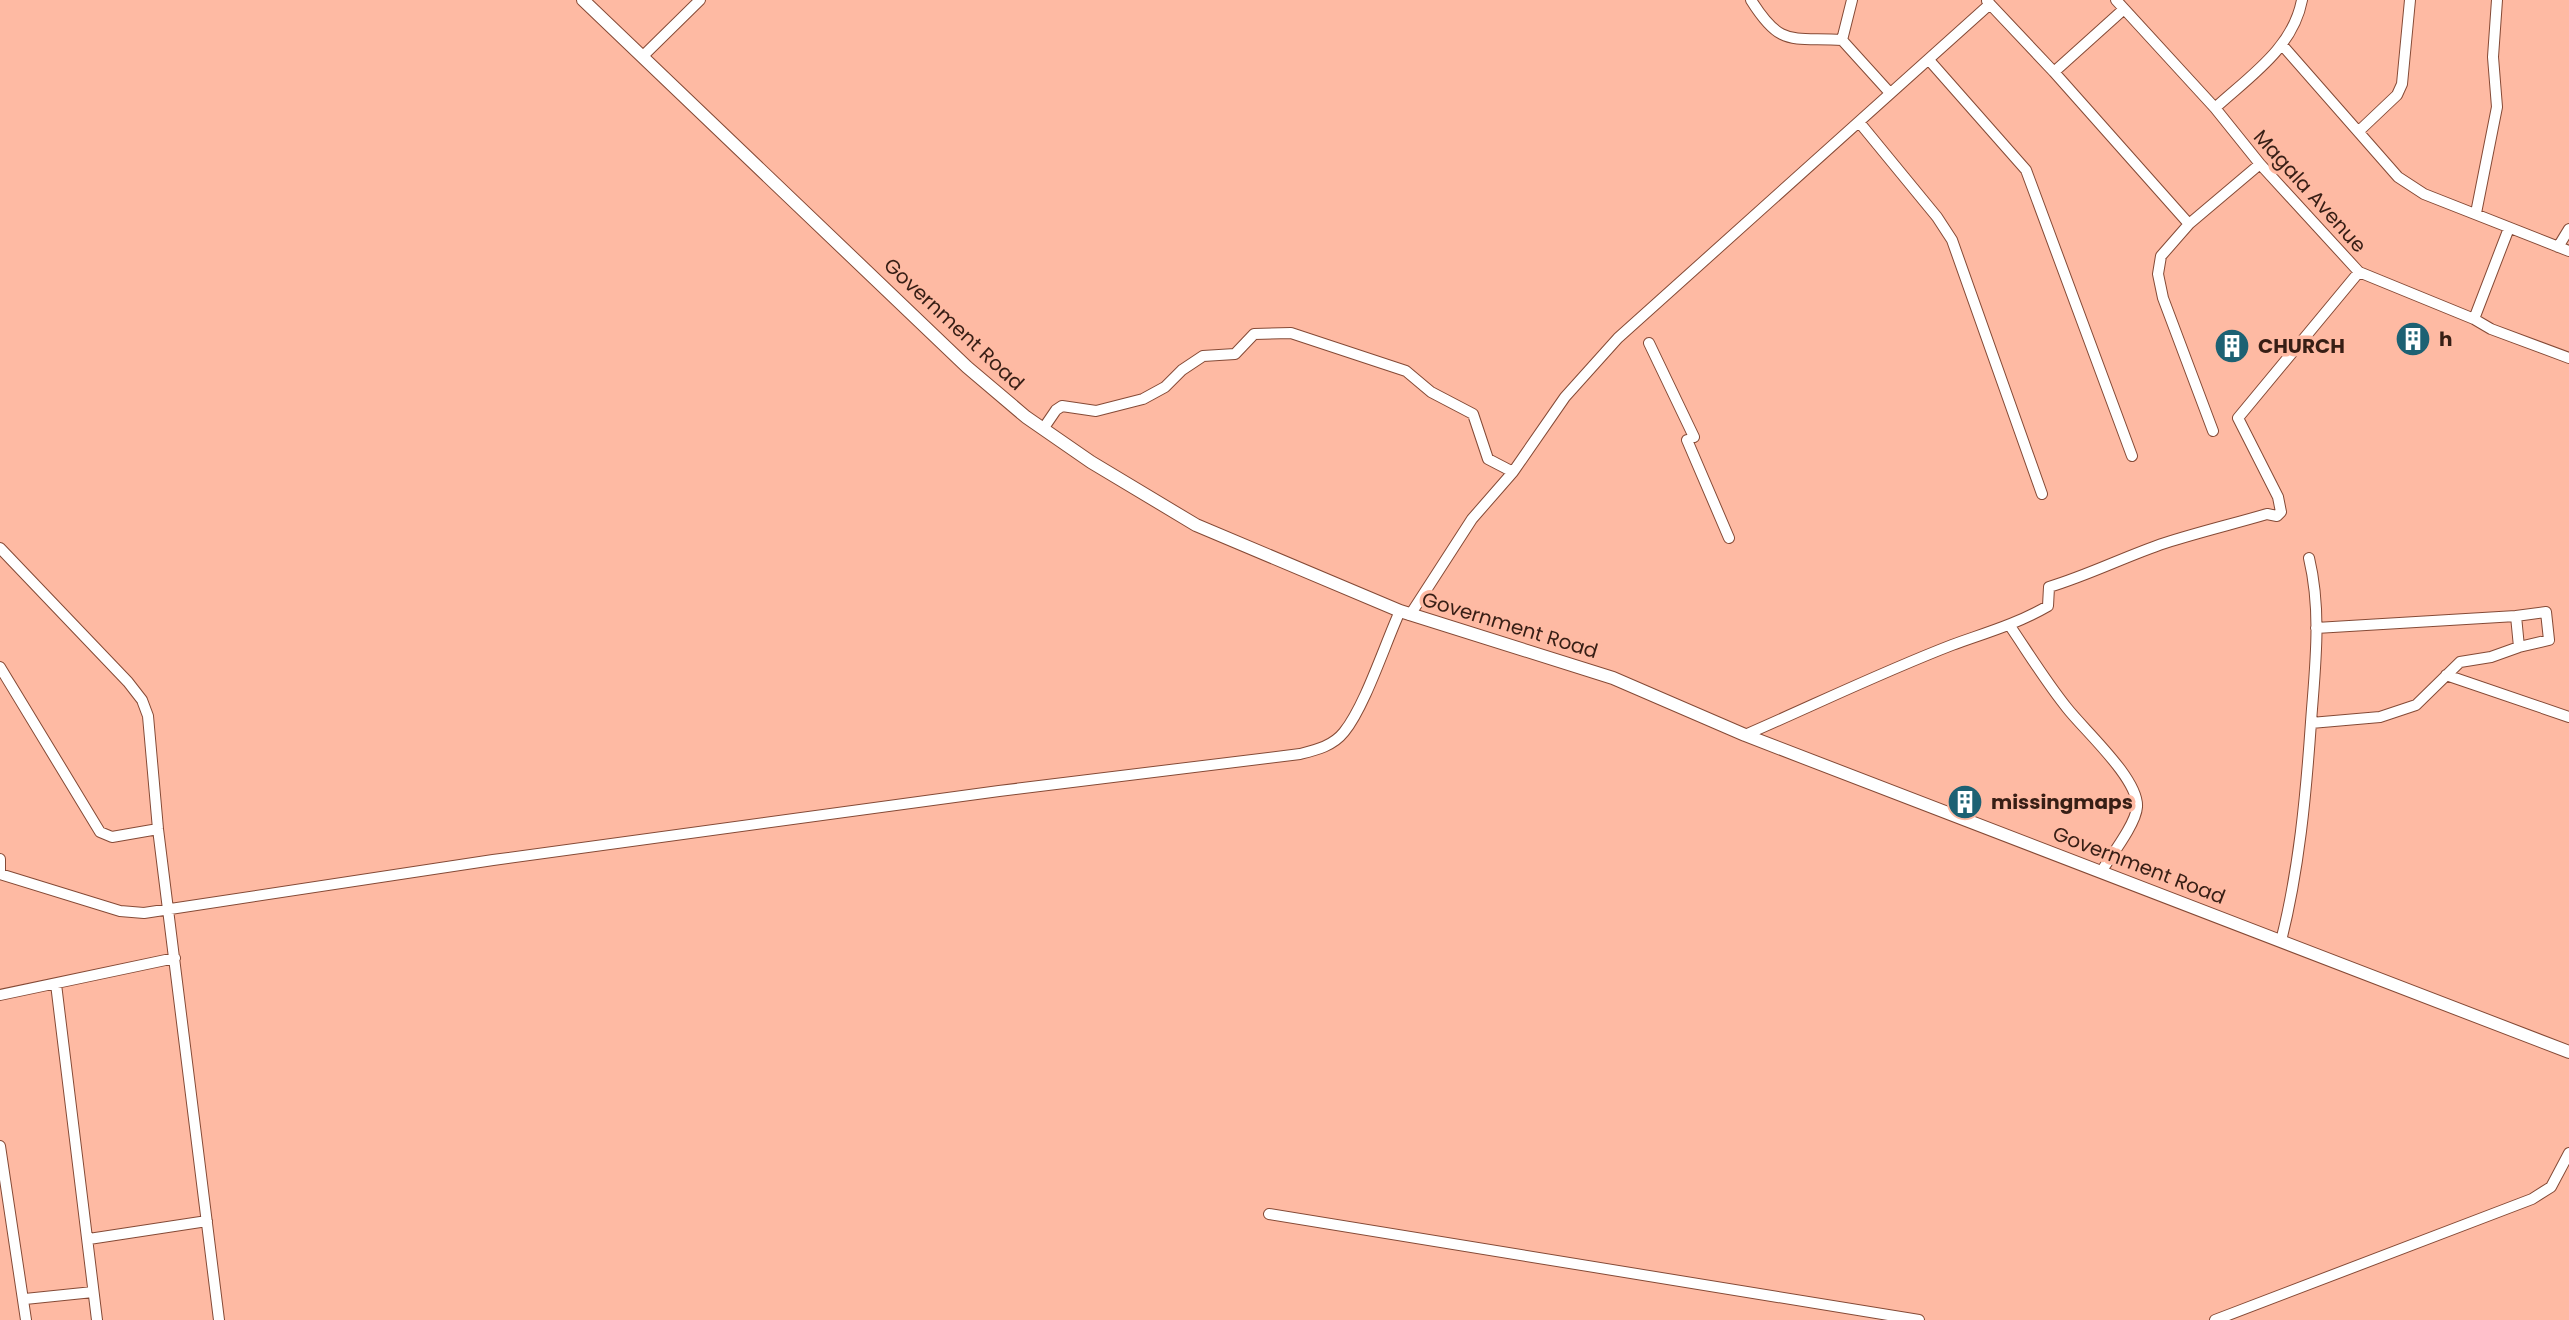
<svg xmlns="http://www.w3.org/2000/svg" width="2569" height="1320" font-family="Poppins,sans-serif">
<style>
.lines{fill:none;stroke-linecap:round;stroke-linejoin:round}
.minor-casing{stroke:#854a36;stroke-width:12}
.tertiary-casing{stroke:#854a36;stroke-width:14}
.minor{stroke:#fff;stroke-width:10}
.tertiary{stroke:#fff;stroke-width:12}
.labels{text-anchor:middle;dominant-baseline:central;stroke-width:7;stroke-linejoin:round;paint-order:stroke}
.street-label{font-size:20px;fill:#371e15;stroke:#febaa3}
.poi-label{font-size:20px;font-weight:bold;fill:#371e15;stroke:#febaa3;text-anchor:start}
</style>
<rect width="100%" height="100%" fill="#febaa3"/>
<g class="lines">
<defs>
<path id="minor" d="M1751 0C1781 48 1791 37 1842 40L1890 93
M2116 0 2215 108 2260 164 2359 272 2474 319 2491 329 2569 358
M1987 1 2054 72 2189 224
M1842 40 1852 0
M2283 46 2398 177 2424 194 2569 251
M643 56 700 0
M1929 60 2026 170 2132 456
M2054 72 2124 9
M2215 108C2250 76 2293 48 2302 0
M1859 122 1937 217 1952 240 2042 494
M2359 131 2397 95 2402 84 2410 0
M2476 213 2497 107 2493 57 2497 0
M2558 247 2569 229
M2474 319 2509 228
M1649 343 1694 437
M1043 429 1056 410 1062 406 1096 411 1143 399 1165 387 1182 370 1203 356 1235 354 1254 334 1291 333 1406 371 1431 392 1473 414 1488 459 1513 472
M2213 431 2163 298 2158 274 2161 256 2189 224 2260 164
M1687 440 1729 538
M0 548 128 682 142 700 148 716 158 829 219 1320
M1410 615 1472 519 1513 472 1565 397 1618 338 1990 4
M2010 626C2029 654 2046 682 2067 708 2084 730 2139 779 2137 807 2136 824 2110 857 2101 872
M2316 628 2516 616
M0 667 100 832 112 837 158 829
M2446 675 2569 717
M2311 723 2380 717 2416 705 2460 662 2491 657 2519 647 2516 616 2546 612 2549 640 2519 647
M1745 735C1814 705 1882 672 1952 645 1985 633 2017 624 2048 606L2049 587C2089 575 2126 556 2165 543 2199 532 2233 524 2267 514L2277 516 2281 512 2278 497 2238 418 2359 272
M0 859V874
M0 874 120 911 144 913 493 860 999 791 1300 754C1316 750 1333 746 1344 732 1365 706 1385 644 1400 611
M2281 941C2299 870 2306 795 2311 722 2315 667 2322 612 2309 558
M56 984 97 1320
M0 995 175 958
M0 1146 26 1320
M1269 1214 1919 1320
M89 1239 207 1221
M25 1299 93 1292
M2215 1320 2532 1199 2551 1187 2569 1153"/>
<path id="tertiary" d="M583 0 967 367 1026 417 1091 462 1196 525 1400 611 1613 678 1745 735 2569 1052"/>
</defs>
<!-- minor casing -->
<use href="#minor" class="minor-casing"/>
<!-- tertiary casing -->
<use href="#tertiary" class="tertiary-casing"/>
<!-- minor -->
<use href="#minor" class="minor"/>
<!-- tertiary -->
<use href="#tertiary" class="tertiary"/>
</g>
<!-- icons -->
<defs>
<symbol id="building-disc" viewBox="-11 -11 22 22"><circle r="9.5" fill="#1d6173" stroke="#febaa3"/><path d="M-4-6H4V6H1V3H-1V6H-4ZM-2.5-4.3h1.7v1.8h-1.7ZM.8-4.3h1.7v1.8H.8ZM-2.5-1h1.7V.8h-1.7ZM.8-1h1.7V.8H.8Z" fill="#fff"/></symbol>
</defs>
<g fill-rule="evenodd">
<use href="#building-disc" x="2393" y="319" width="40" height="40"/>
<use href="#building-disc" x="2212" y="326" width="40" height="40"/>
<use href="#building-disc" x="1945" y="782" width="40" height="40"/>
</g>
<g class="labels">
<!-- street labels -->
<g class="street-label">
<text transform="translate(2310 191) rotate(48)">Magala Avenue</text>
<text transform="translate(954 324) rotate(43)">Government Road</text>
<text transform="translate(1510 625) rotate(17)">Government Road</text>
<text transform="translate(2139 865) rotate(21)">Government Road</text>
</g>
<!-- poi labels -->
<g class="poi-label">
<text x="2439" y="339">h</text>
<text x="2258" y="346">CHURCH</text>
<text x="1991" y="802">missingmaps</text>
</g>
</g>
</svg>
